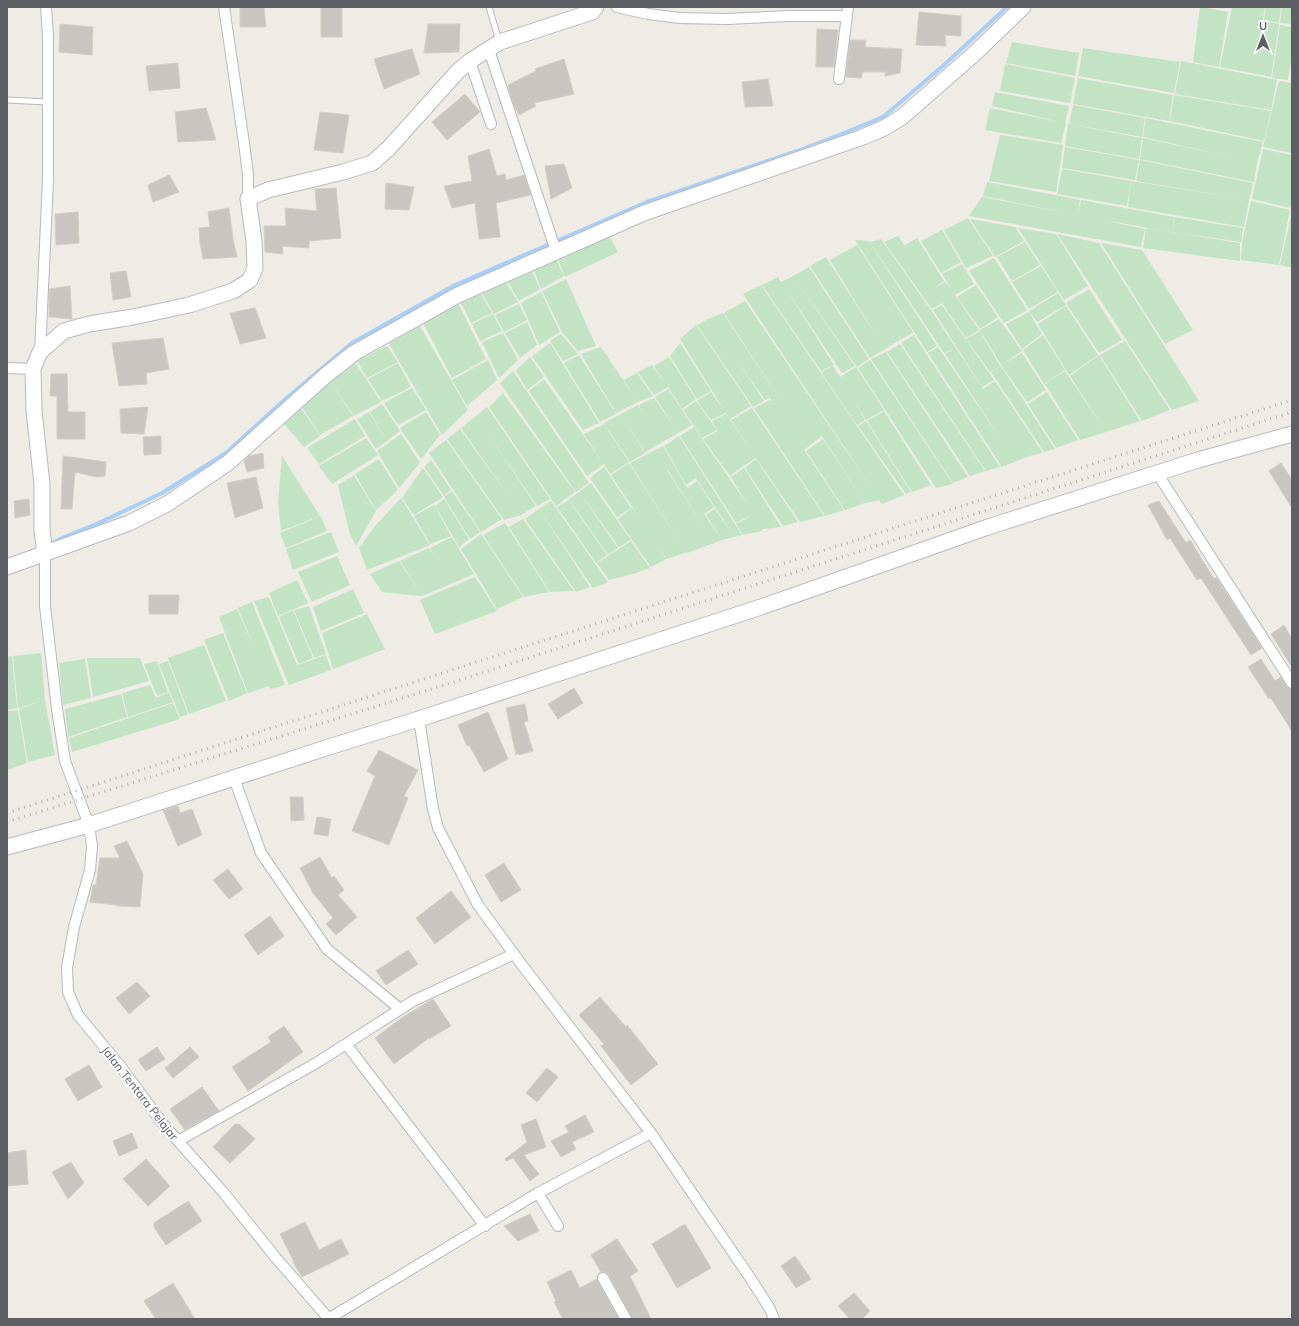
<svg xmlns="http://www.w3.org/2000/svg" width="1299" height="1326" font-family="Mulish,sans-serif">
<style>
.green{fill:#c2e4c5;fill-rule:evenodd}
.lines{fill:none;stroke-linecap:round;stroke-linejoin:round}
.stream{stroke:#a9cff9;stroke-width:4}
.building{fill:#c9c6c2;stroke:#d2cfc3}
.lane-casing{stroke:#b7b9bd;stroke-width:7}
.street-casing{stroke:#b7b9bd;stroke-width:12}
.secondary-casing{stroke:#b8babf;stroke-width:17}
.lane{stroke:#fff;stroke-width:5}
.street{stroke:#fff;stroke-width:10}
.secondary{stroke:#fff;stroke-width:15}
.rail{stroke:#b3b3b4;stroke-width:3;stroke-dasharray:1 5;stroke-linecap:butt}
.labels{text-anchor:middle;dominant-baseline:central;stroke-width:3.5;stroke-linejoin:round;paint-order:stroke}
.street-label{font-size:12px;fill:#5c5f64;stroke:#fff}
</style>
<rect width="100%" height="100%" fill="#eeece4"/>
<!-- green -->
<path class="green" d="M1200 7 1228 12 1219 67 1193 62Z
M1232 7H1265L1255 63 1263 21 1279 24 1271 77 1220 67Z
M1266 7H1281L1279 23 1264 20Z
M1282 7H1292V24L1280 23Z
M1280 25 1292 27V55L1288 80 1272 78Z
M1012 42 1079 53 1075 76 1006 63Z
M1083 48 1180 62 1174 93 1078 76Z
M1181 61 1277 80 1271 110 1175 94Z
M1005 64 1075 78 1070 103 1000 91Z
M1078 78 1173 95 1169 121 1073 104Z
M1279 81 1292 83V153L1263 147Z
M995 92 1069 106 1065 123 992 106Z
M1174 95 1271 111 1264 141 1170 121Z
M1073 105 1145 118 1142 137 1069 124Z
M990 108 1066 123 1061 143 985 130Z
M1146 118 1263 142 1257 163 1254 182 1140 159 1143 138 1236 158 1143 137Z
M1068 124 1142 138 1139 159 1065 146Z
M1000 135 1063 145 1056 192 989 181Z
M1065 147 1139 160 1135 180 1062 168Z
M1263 149 1292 155V201L1290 208 1252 199Z
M1140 160 1253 183 1249 200 1136 181Z
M1062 169 1131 181 1127 206 1057 194Z
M1131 181 1249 200 1244 227 1128 207Z
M987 182 1080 200 1077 215 1081 200 1174 217 1172 232 1102 220 1145 229 1141 247 969 216 982 197 1067 213 983 196Z
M1251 201 1290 210 1279 265 1241 260 1242 243Z
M1292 212V268L1280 265Z
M1175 217 1243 228 1241 242 1172 232Z
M968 218 993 256 966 268 944 230Z
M970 219 1015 227 1024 241 995 257Z
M1018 228 1056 234 1088 286 1064 300Z
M1146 228 1240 243V261L1143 248Z
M942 230 961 262 941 273 921 241Z
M608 234 618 252 565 277 557 256Z
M1057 234 1099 243 1199 401 1172 410Z
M898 236 907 249 905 245 917 238 944 281 933 289 945 282 951 289 942 274 962 264 974 284 955 295 979 330 966 338 942 303 932 309 884 242Z
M881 239 931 310 983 389 995 381 1043 453 1029 456 1002 467 928 353 938 347 1005 445 945 354 953 349 944 353 870 242Z
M855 240 869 241 937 346 927 352Z
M1025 242 1040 265 1012 281 997 257Z
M1101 243 1142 250 1193 330 1165 344Z
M857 245 913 332 901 340 898 336 900 340 870 358 810 266 826 257 878 339 830 260Z
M994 258 1027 310 1004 323 969 271Z
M556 259 564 276 541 289 533 268Z
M1041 266 1058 292 1029 309 1012 282Z
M809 267 869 359 857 367 793 276Z
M531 269 540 289 519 301 507 280Z
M793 276 855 366 842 373 786 289 834 365 821 371 762 285 778 277 781 282Z
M566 279 596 346 578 351 562 332 542 291Z
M505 281 518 302 494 314 482 293Z
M761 285 904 495 882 504 879 500 865 503 822 436 804 450 844 510 825 516 754 408 770 400 772 402 770 398 765 400 739 363 764 401 753 407 697 325 708 319 723 313 787 410 724 313 745 301 874 492 743 294Z
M976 285 998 317 980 329 957 297Z
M1089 289 1122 340 1099 353 1066 303Z
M541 292 560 332 539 345 521 303Z
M1058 293 1066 305 1037 322 1029 311Z
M481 294 492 313 471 323 461 303Z
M519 304 527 320 504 332 495 315Z
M459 305 486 359 452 378 423 323Z
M942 305 994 380 982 387 933 310Z
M1066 306 1098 355 1069 375 1038 324Z
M1029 312 1042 334 1022 349 1006 324Z
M493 314 502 331 480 341 472 324Z
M999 319 1022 351 1001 365 980 330Z
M527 322 537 345 520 358 505 333Z
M696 325 751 406 730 419 726 413 711 420 697 401 711 392 724 410 680 339Z
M420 326 468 410 442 435 389 344Z
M980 331 1000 366 990 372 966 339Z
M503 333 518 360 499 378 482 342Z
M561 334 578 354 563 361 550 341Z
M914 335 1000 467 986 471 901 343Z
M1043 335 1065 370 1044 384 1023 350Z
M1125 341 1170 410 1142 421 1100 355Z
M550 343 599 423 583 430 532 356Z
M680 343 711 391 697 399 670 356Z
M900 344 985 471 970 476 887 352Z
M387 346 398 362 367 378 357 361Z
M601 347 635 398 624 380 637 373 653 396 638 402 616 413 581 354Z
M886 352 968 477 953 483 871 359Z
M1022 353 1046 390 1027 402 1001 365Z
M579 355 616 414 600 422 564 363Z
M1099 355 1140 421 1106 432 1070 376Z
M530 357 544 377 527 390 516 370Z
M669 357 696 399 682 409 668 387 654 395 638 372 652 365 665 384 654 366Z
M488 360 497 380 467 406 452 380Z
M870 360 953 484 936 488 858 368Z
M355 362 381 402 354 416 328 378Z
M398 363 411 387 382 401 368 379Z
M833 366 840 377 856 367 884 410 866 420 855 402 865 420 857 425 821 372Z
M1001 366 1055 449 1044 452 991 372Z
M513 371 589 483 576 492 500 383Z
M1065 371 1106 432 1080 440 1045 384Z
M328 378 353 416 320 435 300 404Z
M544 379 602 462 584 434 604 424 629 462 610 474 604 464 587 476 529 391Z
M412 388 426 410 398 425 384 403Z
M668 389 692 425 645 452 621 414 638 405 644 413 639 405 654 398 675 428 655 397Z
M1047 392 1078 440 1056 448 1028 404Z
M503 393 575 492 556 506 489 407Z
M696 401 717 430 702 438 683 410Z
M382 404 400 431 387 441 370 412Z
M299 405 320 436 304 447 282 422Z
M487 407 550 499 537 506 487 432 536 506 521 515 504 520 447 439 460 429 512 501 461 428Z
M752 408 824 516 800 522 756 458 743 466 742 465 743 466 730 476 703 439 718 431 712 421 726 414 751 450 731 420Z
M884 411 931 485 912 492 867 421Z
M369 412 387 441 376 449 357 419Z
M426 412 440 435 421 459 400 428Z
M621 414 645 453 630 462 604 423Z
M355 419 365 436 319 464 307 448Z
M866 421 911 492 906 494 858 426Z
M694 427 747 504 731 477 744 468 781 527 763 529 762 531 743 535 736 524 754 514 736 523 680 436Z
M401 434 420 463 399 488 377 451Z
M679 436 742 535 722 540 706 515 715 509 732 533 696 478 686 485 664 446Z
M366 438 378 455 332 484 319 466Z
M823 439 865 503 845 510 806 451Z
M446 440 502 519 481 532 429 453Z
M663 446 687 488 697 481 714 507 704 514 722 540 687 553V552L667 559 658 547 666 559 651 567 632 540 648 531 632 540 618 519 632 508 639 517 611 475 629 463 684 549 630 463ZM667 470H668L707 533Z
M282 456 320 516 281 531 278 502Z
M379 459 398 490 376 510 355 474Z
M756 459 798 522 783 526 745 468Z
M431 460 451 490 444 496 424 467Z
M604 467 631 508 617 517 590 478Z
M423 468 443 497 414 515 402 498Z
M354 475 376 511 356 546 350 534 338 485Z
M591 483 631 540 619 547 579 492Z
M452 491 480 532 470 539 444 497Z
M579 492 618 548 608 555 569 499Z
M401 498 430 545 367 570 359 548 375 526Z
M444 499 469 539 459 547 435 506Z
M569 500 607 555 596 563 557 507Z
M551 501 608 582 593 588 539 509Z
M434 505 451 536 430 544 414 516Z
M539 509 590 587 576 592 525 519Z
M321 516 327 531 286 548 280 533Z
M523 519 574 591 550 592 509 527Z
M505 523 549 592 524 597 483 535Z
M331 532 339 552 293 570 286 549Z
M481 534 523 597 497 609 461 549Z
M452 537 474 574 422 596 400 561 429 548 434 555 430 548Z
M631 541 650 568 636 573 609 580 597 563Z
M337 556 350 585 312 602 298 572Z
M399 561 422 596 382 592 370 574Z
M475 577 497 611 435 634 420 600Z
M297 580 308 603 278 616 269 593Z
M353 589 364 613 321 631 313 607Z
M269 597 297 665 326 655 331 670 289 685 254 601Z
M252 602 285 685 271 689 269 686 248 693 219 617 237 609 254 648 238 608Z
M309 606 326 654 314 658 294 610Z
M293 610 313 658 299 664 279 617Z
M367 614 385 649 333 669 322 633Z
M223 633 247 693 229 701 204 640Z
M204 645 226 701 189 714 168 658Z
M41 653 45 700 18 708 13 656Z
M12 656 17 708 7 710V657Z
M87 658H140L149 681 93 697Z
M85 659 91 698 63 705 59 663Z
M157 661 168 692 157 696 144 664Z
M168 661 188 714 180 717 159 664Z
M150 685 156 698 169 692 173 702 128 717 122 693Z
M121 694 127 717 68 737 65 709Z
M45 700 55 755 28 762 19 709Z
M173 703 180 719 72 752 69 738Z
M18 710 27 763 7 770V711Z"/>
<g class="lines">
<!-- stream -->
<path class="stream" d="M49 545 62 538 101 522 162 493 226 453 282 402 352 343 455 285 647 202 800 150 844 133 883 117 944 65 1007 7"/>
</g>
<!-- building -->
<path class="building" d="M240 7H264L266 27H240Z
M321 7H342V37H321Z
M919 12 961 16V36L945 35 946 46 916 45Z
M60 24 93 27 92 55 59 52Z
M428 24H460L459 52 424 53Z
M817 29 838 30 834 67H816Z
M850 40H866L865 47 902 49 900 73 885 76 886 72H863L861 78 846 77Z
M412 49 420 74 384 89 374 59Z
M564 59 574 94 534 103 536 106 519 115 513 103 508 85 536 71 535 69Z
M178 63 180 88 149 91 146 66Z
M768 79 773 106 745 107 742 82Z
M465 94 480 112 447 140 432 122Z
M206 108 216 140 178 142 175 112Z
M320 112 349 115 343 153 314 150Z
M489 149 497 176 505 174 506 180 524 175 531 195 496 203 500 237 479 239 475 203 452 208 444 186 472 181 468 156Z
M564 164 572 188 551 199 545 166Z
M169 175 179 192 153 202 148 185Z
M386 183 414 187 409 210 385 209Z
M336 188 341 238 309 241V248L282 246 283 254 265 252 264 226H286L285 208 317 211 315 189Z
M229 208 233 239 237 257 203 259 200 243 199 228 210 227 208 212Z
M78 212 79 243 56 245 55 214Z
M126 271 131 297 113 300 110 273Z
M70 286 72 319 49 317V289Z
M255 308 266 338 240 344 230 313Z
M163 338 169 369 146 373 147 384 119 386 112 343Z
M51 374H67L68 412H85V439H57V396H50Z
M148 407 144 434 121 433 120 409Z
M161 436V454L144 455 143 437Z
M263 453 264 468 247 472 244 461 249 456Z
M63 456 106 462 105 476 96 477 75 472 72 509H61Z
M1281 463 1292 480V508L1269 471Z
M256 477 263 508 235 518 227 483Z
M29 499 30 515 15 518 14 501Z
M1159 501 1186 543 1190 540 1214 579 1216 577 1262 648 1251 655 1201 578 1197 580 1170 538 1167 540 1148 505Z
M149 595H179L178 614H149Z
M1284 625 1292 639V667L1271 634Z
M1261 659 1275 681 1281 677 1287 687 1292 689V731L1271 698 1269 699 1248 667Z
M574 688 583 703 558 719 548 704Z
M525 704 528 721 524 722 533 751 519 755 518 753 516 755 506 708Z
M488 712 508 759 484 772 469 745 467 746 458 725Z
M379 750 418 770 404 796 408 798 389 845 352 831 375 776 367 771Z
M290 797H303L304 820 291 821Z
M178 806 180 813 192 809 202 835 178 846 163 810Z
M317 817 331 819 328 836 314 834Z
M127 841 143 874 140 907 117 906V905L90 902 93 885H96L100 858H120L114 846Z
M320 857 332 878 334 876 344 890 338 895 357 917 336 935 326 924 333 918 313 893 300 868Z
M504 863 521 890 501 902 485 875Z
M228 869 243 889 229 899 213 880Z
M451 891 471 917 435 944 416 918Z
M270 916 284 936 258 955 244 935Z
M408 950 418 964 386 985 376 971Z
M137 982 150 996 129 1014 116 998Z
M600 997 626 1027 627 1025 658 1064 631 1085 601 1046 604 1044 579 1015Z
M433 999 451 1026 429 1039V1038L394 1064 375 1038 403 1017Z
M284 1026 303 1052 248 1091 232 1067 271 1042 268 1037Z
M157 1047 165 1059 146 1071 138 1060Z
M190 1047 199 1057 173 1078 165 1068Z
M89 1065 102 1087 78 1101 65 1079Z
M547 1068 558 1077 537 1102 526 1093Z
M202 1087 219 1111 186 1129H184L170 1109Z
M585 1115 594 1132 572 1142 576 1149 561 1157 551 1141 569 1132 565 1126Z
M536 1119 546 1147 524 1155 539 1174 530 1181 513 1158 506 1161 505 1159 527 1142 521 1125Z
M235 1124H239L255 1139 230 1163 213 1147Z
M132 1133 138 1148 119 1156 113 1141Z
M26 1150 28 1184 7 1186V1153Z
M146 1159 170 1186 148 1206 123 1179Z
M71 1162 84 1183 68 1199 52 1172Z
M188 1201 202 1221 166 1245 154 1227V1223Z
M530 1214 539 1231 518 1241 504 1226Z
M305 1222 319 1250 341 1239 349 1254 302 1277 293 1262H294L280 1234Z
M685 1224 711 1268 677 1288 652 1244Z
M617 1239 638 1271 630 1276 651 1319H632L609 1275 606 1272H601L591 1255Z
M795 1256 811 1279 796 1288 781 1266Z
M571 1270 580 1288 597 1279 619 1319H563L554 1302 556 1301 547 1282Z
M173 1283 195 1319H156L144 1301Z
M854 1293 870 1311 862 1319H850L838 1306Z"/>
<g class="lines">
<defs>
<path id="lane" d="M489 7 499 41
M7 100 47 102"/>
<path id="street" d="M224 7 244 143 248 174V199
M617 7 648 14 680 18 727 19 788 16H847
M489 50 556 251
M470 61 491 124
M839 79 848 7
M40 352 48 180V36L46 7
M7 368 33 369
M1157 473 1292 683
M45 554V606L57 709 65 761 89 825 92 846 90 870 74 927 67 968 68 992 78 1015 121 1067 163 1124 223 1192 276 1258 329 1319
M419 719 433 809 438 828 478 905 522 965 651 1133 751 1279 770 1309 774 1319
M234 778 261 853 327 949 400 1009
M346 1044 485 1226
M178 1141 318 1062 413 1001 514 954
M538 1193 558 1226
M603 1278 626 1319
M328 1319 538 1193 651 1133"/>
<path id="secondary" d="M45 554 42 530V484L34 411 33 369 40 352 64 331 89 324 133 317 189 305 233 291 250 280 255 268 254 241 248 199 268 190 343 172 372 163 388 149 459 70 470 61 500 42 592 12 596 7
M7 567 129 523 167 504 228 463 325 376 354 353 458 295 644 213 863 137 884 128 902 117 974 54 1023 7
M7 847 89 825 332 746 419 719 761 607 988 527 1198 460 1292 434"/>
</defs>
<!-- lane casing -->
<use href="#lane" class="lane-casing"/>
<!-- street casing -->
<use href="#street" class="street-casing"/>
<!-- secondary casing -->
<use href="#secondary" class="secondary-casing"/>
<!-- lane -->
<use href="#lane" class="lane"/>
<!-- street -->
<use href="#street" class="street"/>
<!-- secondary -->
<use href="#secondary" class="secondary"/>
<!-- rail -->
<path class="rail" d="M7 813 1292 400
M7 822 454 682 1292 412"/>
</g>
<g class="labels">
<!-- street labels -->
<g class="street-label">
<text transform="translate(140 1093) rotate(52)">Jalan Tentara Pelajar</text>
</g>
</g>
<!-- border -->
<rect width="1299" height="1326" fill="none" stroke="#5c5f64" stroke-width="16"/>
<!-- north arrow -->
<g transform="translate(1263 36)" stroke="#ffffff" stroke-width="3" paint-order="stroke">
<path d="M0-3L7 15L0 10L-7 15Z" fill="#5c5f64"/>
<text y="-6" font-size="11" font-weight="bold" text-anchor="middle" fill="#5c5f64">U</text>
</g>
</svg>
